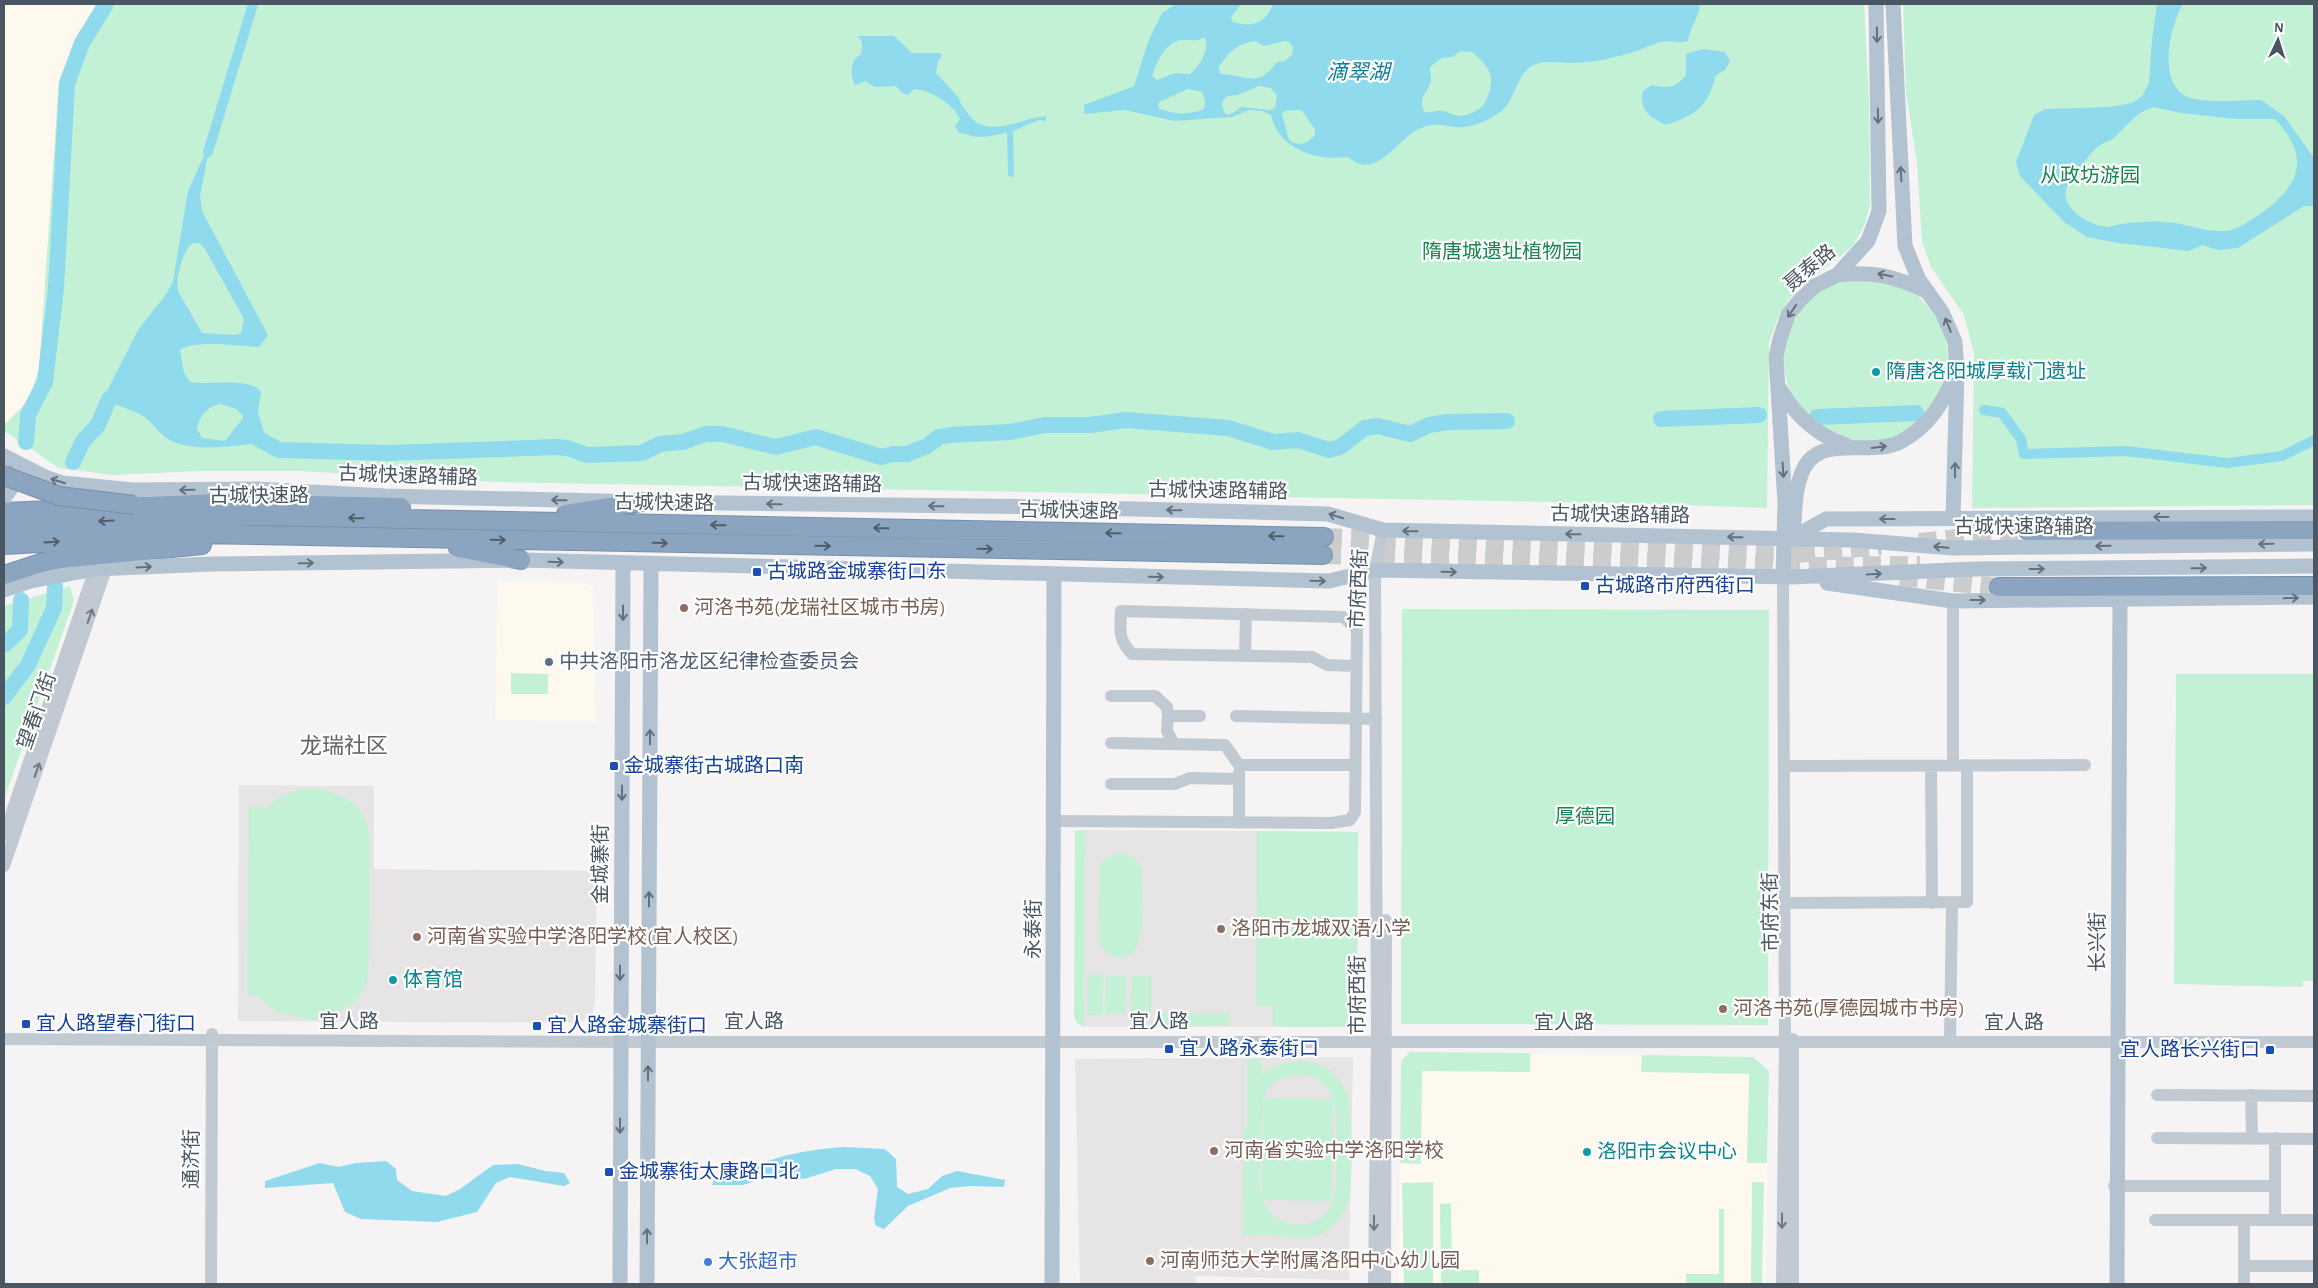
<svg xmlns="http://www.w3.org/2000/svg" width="2318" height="1288" font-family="'Alegreya Sans','Noto Sans SC',sans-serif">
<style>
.commercial{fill:#fdf9ef}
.education{fill:#e6e4e5}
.green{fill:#c3f1d5;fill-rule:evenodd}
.water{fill:#90daee;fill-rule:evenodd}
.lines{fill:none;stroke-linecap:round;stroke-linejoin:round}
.canal{stroke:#90daee;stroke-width:10}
.river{stroke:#90daee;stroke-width:16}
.highway-tunnel{stroke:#caccce;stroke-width:18;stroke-dasharray:18 9;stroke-linecap:butt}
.highway-casing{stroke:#7690ad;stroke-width:20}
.minor{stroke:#c1cad2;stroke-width:12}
.major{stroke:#b3c2d1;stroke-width:15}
.highway{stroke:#8ba5c1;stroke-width:18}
.highway-bridge-casing{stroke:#7690ad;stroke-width:20;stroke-linecap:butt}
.highway-bridge{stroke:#8ba5c1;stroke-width:18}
.oneway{stroke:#64717d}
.oneway2{stroke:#505e6b}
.oneway3{stroke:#6e7983}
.culture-dot{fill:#0f9aa8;stroke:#fff;stroke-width:2}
.transit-dot{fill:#1a4fb4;stroke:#fff;stroke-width:2}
.education-dot{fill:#8d6e63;stroke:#fff;stroke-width:2}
.service-dot{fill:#5c6f8a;stroke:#fff;stroke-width:2}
.shop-dot{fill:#3f7fe0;stroke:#fff;stroke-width:2}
.labels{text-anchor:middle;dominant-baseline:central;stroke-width:4.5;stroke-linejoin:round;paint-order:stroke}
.park-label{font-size:20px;fill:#17864f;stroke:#fff}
.street-label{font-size:20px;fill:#4a5661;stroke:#fff}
.culture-label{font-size:20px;fill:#0d838f;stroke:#fff;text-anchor:start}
.transit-label{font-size:20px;fill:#164399;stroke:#fff;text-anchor:start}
.education-label{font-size:20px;fill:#785e54;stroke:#fff;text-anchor:start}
.service-label{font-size:20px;fill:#4e5e75;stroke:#fff;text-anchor:start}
.shop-label{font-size:20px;fill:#366cbe;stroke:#fff;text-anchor:start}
.water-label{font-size:21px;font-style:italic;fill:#0c7c9b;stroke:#fff}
.quarter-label{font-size:22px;fill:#5f6368;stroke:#fff}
</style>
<rect width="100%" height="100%" fill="#f5f3f3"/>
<!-- commercial -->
<path class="commercial" d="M4 4H99L72 47 39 369 28 401 4 425Z
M498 582 585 583 593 588 596 721 495 720Z
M1410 1052 1753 1057 1769 1071 1766 1284H1398L1401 1061Z"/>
<!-- education -->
<path class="education" d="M239 785 374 786V869L597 871 595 1003 593 1012 581 1022 572 1023 238 1021Z
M1085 830 1358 832 1357 1027H1084Z
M1353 1057 1349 1280 1196 1276V1284H1080L1075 1059Z"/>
<!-- green -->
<path class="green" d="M99 4H1864L1869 99 1870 206 1864 226 1853 246 1794 293 1780 313 1769 342 1767 508 1657 504 500 482 299 471H201L112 475 59 468 4 431V425L28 401 39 369 59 81 72 47Z
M1903 4H2314V505L1972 508 1974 353 1964 315 1931 267 1922 242 1917 162 1906 94Z
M1784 360a82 82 0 1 1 164 0a82 82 0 1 1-164 0Z
M70 586 74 601 4 799V606Z
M1402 609 1769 610 1768 1025 1401 1024Z
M511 673 548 674V694H511Z
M2176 674H2314V981H2303V987L2174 984Z
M311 788C344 794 365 802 370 838L369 961 367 982 356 1001 333 1016 312 1020 278 1013 257 996 247 994 249 807 267 808C280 793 293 791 311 788Z
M1085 830 1084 1027 1077 1023 1074 1015 1075 831Z
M1257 831 1358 832 1357 1027 1273 1026V1006H1256Z
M1120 853C1131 854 1135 858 1141 867 1141 888 1152 962 1118 958 1108 956 1103 950 1099 941L1100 867C1105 858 1110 855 1120 853Z
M1088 975H1103L1102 1015H1087Z
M1106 976H1126L1125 1013H1105Z
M1132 976H1151V1013H1131Z
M1229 1013V1025L1157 1026V1014Z
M1410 1052 1530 1053V1072L1422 1071 1421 1164 1400 1163 1401 1061Z
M1642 1055 1753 1057 1769 1071 1767 1163H1747L1749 1074 1641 1072Z
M1247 1059H1261L1262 1075C1287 1053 1329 1056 1345 1089 1353 1105 1354 1188 1347 1206 1342 1219 1331 1229 1318 1235 1304 1241 1292 1237 1278 1235 1266 1234 1255 1235 1243 1235L1244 1129 1247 1128ZM1294 1075C1343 1072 1336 1122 1336 1155 1336 1169 1338 1187 1333 1201 1321 1234 1275 1232 1263 1200L1332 1201 1333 1099 1264 1098C1269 1085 1280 1077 1294 1075ZM1263 1100H1264L1262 1198 1260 1190Z
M1433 1182V1284H1404L1402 1183Z
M1752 1182H1764L1762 1284H1751Z
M1451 1203 1452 1270H1479V1284H1444L1441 1281 1440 1204Z
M1719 1209H1724V1284H1686V1274H1719Z"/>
<!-- water -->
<path class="water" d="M1176 4H1241L1231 17 1233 22C1253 28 1266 23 1273 4H1700C1699 19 1690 26 1688 41 1677 44 1675 41 1666 41 1657 42 1645 48 1637 51 1614 58 1593 63 1570 63 1556 63 1541 59 1529 68 1516 78 1514 103 1500 112 1487 121 1471 129 1454 127 1442 125 1433 123 1421 128 1397 137 1377 183 1348 157 1317 161 1279 150 1271 115L1262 111 1249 110 1232 117 1174 121 1125 110 1084 114V105L1134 86 1148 42 1162 13ZM1205 38C1210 50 1199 67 1190 74L1175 73 1157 80 1152 76C1157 62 1166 38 1186 40 1197 40 1193 41 1205 38ZM1256 41 1264 46 1285 41 1290 42 1293 48 1292 55 1285 61 1277 62C1257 89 1249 75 1221 74L1218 68C1229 53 1236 43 1256 41ZM1461 51 1472 52C1490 67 1496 76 1487 98 1483 108 1476 112 1466 115 1457 117 1452 114 1444 111 1437 110 1431 113 1424 112 1418 94 1428 95 1431 80 1431 76 1430 72 1430 67L1442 58 1452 57ZM1259 86 1271 88 1277 96 1275 108 1270 110 1241 107 1233 113 1227 115C1222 110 1222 106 1223 100L1228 96 1238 95ZM1188 89 1202 92 1205 100 1204 109C1188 115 1173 115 1158 108L1159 102ZM1298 110 1302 111 1315 129V135C1307 144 1300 147 1289 140L1282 114 1285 111Z
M2157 4H2183C2169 27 2155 91 2194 99 2216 103 2239 100 2261 100L2284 116 2314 158V206H2304L2238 248 2218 250 2202 245 2189 251 2119 243 2087 237 2064 222 2020 176 2016 162 2034 115 2046 109 2109 107 2132 103 2142 96 2149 83 2152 40ZM2153 107 2181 113 2236 119H2275C2311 157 2301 185 2260 214 2251 220 2237 230 2227 231 2203 233 2186 222 2164 222 2150 221 2136 222 2122 224 2117 224 2112 227 2107 227 2091 226 2062 210 2066 191 2067 182 2074 176 2079 169 2085 162 2091 151 2099 146 2104 142 2111 141 2115 137 2128 125 2136 112 2153 107Z
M857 36H894L912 53H940L942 56 938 61 936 73 959 98C960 106 965 109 969 115 987 140 1021 118 1046 116V121L1039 120 1013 131 1014 177 1008 176 1007 132C998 135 988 137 978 137 971 137 968 133 959 133L955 126 960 119C955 105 928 89 914 89L908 95 902 93 896 86 875 87 865 81 856 85 854 84C850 72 850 61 861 54 862 46 864 42 857 36Z
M1703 49 1725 52 1730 61 1725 70 1716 75C1707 108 1697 114 1666 125 1650 118 1638 109 1643 91L1652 85C1668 89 1675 88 1686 75V54Z
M211 140 200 196 202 211 268 335 259 347C241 346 194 339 180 350L184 373 190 382C210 386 249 376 261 392L258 411 259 443C232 446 188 454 165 437 157 431 152 422 143 416 132 409 119 408 109 399L108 389 138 330 167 293 173 281 188 191ZM194 243H199L205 249 244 319 241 333 236 335 202 333 178 291C175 280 183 247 194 243ZM220 404 236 409 243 415V418L225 441 202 438 197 429C199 416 207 407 220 404Z
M844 1147 885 1149 896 1159 897 1187 908 1194 928 1189 942 1176 957 1171 1005 1180 1004 1187 970 1186 950 1188 908 1206 884 1229 876 1226 874 1219 878 1189 870 1176 855 1169H836L804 1179 771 1175 743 1185H712L714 1179C734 1175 750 1168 768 1161 793 1152 818 1149 844 1147Z
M386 1161 396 1169 397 1180 412 1191 446 1196 460 1189 493 1165 518 1164 545 1171 564 1173 570 1183 564 1186 510 1177 496 1183 477 1212 437 1222 361 1219 345 1212 333 1183 265 1188V1181L320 1163 338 1167 356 1163Z"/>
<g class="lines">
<!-- canal -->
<path class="canal" d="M208 152 253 4
M1984 410 2002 413 2021 439 2024 454 2126 451 2227 463 2282 456 2314 440"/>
<!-- river -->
<path class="river" d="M1817 417 1916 413
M252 419 257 438 279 450 387 453 556 447 567 448 587 455 642 453 660 444 683 442 706 434H722L776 447 816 437 881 457 893 454H907L927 446 939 437 950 435 1010 432 1045 425H1090L1126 420 1228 428 1273 442 1298 440 1329 450 1340 447 1365 428 1378 426 1410 434 1429 425 1447 422 1507 421
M1661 419 1759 415
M26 442 28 415 45 382 56 288 67 84 82 43 106 4
M73 462 83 441 98 425 109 399 129 391
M4 645 20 630 21 600
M4 697 28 665 54 608 55 586"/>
<!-- highway-tunnel -->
<path class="highway-tunnel" d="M1324 537 1799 554
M1919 542 2028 531
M1797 554 1881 546
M1323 555 1797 566 1920 565
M1900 577 1999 587"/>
<defs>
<path id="highway" d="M4 512 219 503 401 507
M566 514 642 502
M4 527 109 521 258 516 1324 537
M2028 531 2314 530
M4 545 197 534 1323 555
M458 548 521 560
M4 575 50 560 202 545
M1999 587 2314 586"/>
</defs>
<!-- highway casing -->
<use href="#highway" class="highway-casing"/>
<!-- minor -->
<path class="minor" d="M1953 601V765
M1245 656 1246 614
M1111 696H1155L1167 707 1168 716H1200
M1168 716 1167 731 1174 744
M1236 716 1376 719
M1111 743 1225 745 1239 765H1355
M1790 766 2085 765
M1931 766 1932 903
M1239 772V823
M1111 784H1175L1190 778 1238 779
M1055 821 1331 823 1350 820 1355 812 1357 629 1343 617 1121 611C1120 631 1118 639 1132 654L1312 657 1327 665 1356 666
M4 835 95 569
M4 866 106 569
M1791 903 1967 902V765
M4 1039 620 1042H2314
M1950 1041 1952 902
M2157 1095 2314 1096
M2251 1095 2252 1138
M2157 1138 2314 1139
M2114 1186H2275
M2155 1220H2314
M2244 1220V1284
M2275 1220V1138
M2244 1266H2314
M211 1284 212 1034
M1374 1284 1377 1034 1375 570 1383 530
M1385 1284 1386 920
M1782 1284 1785 1042 1783 577
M1793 1284V1039"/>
<!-- major -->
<path class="major" d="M1893 4 1905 246 1919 280 1942 312 1955 342 1957 372 1953 518
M1837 275C1874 271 1895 276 1928 292
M1780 389C1796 416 1816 435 1846 445
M4 456 45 477 63 483 133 490 255 489 385 496 642 502 1055 507 1328 514 1383 530 1853 540 1953 548 2314 544
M4 498 24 471
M1793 536C1795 515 1794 487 1804 468 1822 433 1873 458 1902 441 1930 425 1941 405 1954 378
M1792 538 1826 519 2314 517
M1783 577 1785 503 1776 357 1780 339 1788 315 1800 300 1815 286 1837 275 1868 241 1879 211 1876 4
M1827 583 1953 601 2314 597
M4 590 31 581 95 569 212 564 521 560 1329 581 1375 570 1791 577 1976 569 2314 566
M620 1284 623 564
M647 1284 651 565
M1052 1284 1054 574
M2117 1284 2120 599"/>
<!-- highway -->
<use href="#highway" class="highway"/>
<defs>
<path id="highway-bridge" d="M4 474 10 478 59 496 134 505"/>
</defs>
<!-- highway-bridge casing -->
<use href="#highway-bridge" class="highway-bridge-casing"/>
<!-- highway-bridge -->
<use href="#highway-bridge" class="highway-bridge"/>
</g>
<!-- one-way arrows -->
<defs><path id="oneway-shaft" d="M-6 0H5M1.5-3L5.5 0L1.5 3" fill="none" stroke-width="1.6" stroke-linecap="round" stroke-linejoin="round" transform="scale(1.25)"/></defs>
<g class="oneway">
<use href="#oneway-shaft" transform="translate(1877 35) rotate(89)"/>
<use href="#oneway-shaft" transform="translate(1878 116) rotate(89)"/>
<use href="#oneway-shaft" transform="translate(1901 174) rotate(-93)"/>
<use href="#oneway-shaft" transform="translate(1885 275) rotate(-168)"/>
<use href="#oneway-shaft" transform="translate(1792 311) rotate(124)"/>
<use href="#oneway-shaft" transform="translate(1948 325) rotate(-112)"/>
<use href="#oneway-shaft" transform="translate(1879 447) rotate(-7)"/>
<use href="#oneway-shaft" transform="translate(1783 470) rotate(87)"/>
<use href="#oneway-shaft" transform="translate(1955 470) rotate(-89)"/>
<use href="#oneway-shaft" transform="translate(58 481) rotate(-163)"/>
<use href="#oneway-shaft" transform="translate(187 490) rotate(179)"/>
<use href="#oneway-shaft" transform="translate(559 500) rotate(-179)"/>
<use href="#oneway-shaft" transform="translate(774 504) rotate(-179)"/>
<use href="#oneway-shaft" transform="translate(936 506) rotate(-179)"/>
<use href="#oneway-shaft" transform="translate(1174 510) rotate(-179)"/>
<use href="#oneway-shaft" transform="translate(1336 516) rotate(-163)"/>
<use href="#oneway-shaft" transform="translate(2161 517) rotate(180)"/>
<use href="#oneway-shaft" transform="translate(1887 519) rotate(180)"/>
<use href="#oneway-shaft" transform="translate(1410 531) rotate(-179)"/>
<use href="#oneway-shaft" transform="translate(1573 534) rotate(-179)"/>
<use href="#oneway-shaft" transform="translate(1735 537) rotate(-179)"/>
<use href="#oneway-shaft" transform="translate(2266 544) rotate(179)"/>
<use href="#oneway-shaft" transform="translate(2103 546) rotate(179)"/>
<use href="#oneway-shaft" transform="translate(1941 547) rotate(-175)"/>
<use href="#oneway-shaft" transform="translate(556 562) rotate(2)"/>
<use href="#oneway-shaft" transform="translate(306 563) rotate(-1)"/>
<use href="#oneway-shaft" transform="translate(144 567) rotate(-3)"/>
<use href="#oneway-shaft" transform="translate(2199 568) rotate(-1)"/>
<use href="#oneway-shaft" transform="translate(2037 569)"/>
<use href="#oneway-shaft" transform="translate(1449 572) rotate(1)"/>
<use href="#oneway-shaft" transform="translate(1874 574) rotate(-3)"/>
<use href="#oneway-shaft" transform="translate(1156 577) rotate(1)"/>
<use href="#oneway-shaft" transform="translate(1318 581) rotate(1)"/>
<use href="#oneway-shaft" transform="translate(2291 598) rotate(-1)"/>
<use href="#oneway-shaft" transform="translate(1978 600)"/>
<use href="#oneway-shaft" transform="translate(623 613) rotate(90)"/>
<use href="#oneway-shaft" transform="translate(650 737) rotate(-90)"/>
<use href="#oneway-shaft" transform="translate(622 793) rotate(90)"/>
<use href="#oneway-shaft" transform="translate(649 899) rotate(-90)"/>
<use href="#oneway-shaft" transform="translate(620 973) rotate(90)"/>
<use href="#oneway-shaft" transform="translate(648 1073) rotate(-90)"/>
<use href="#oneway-shaft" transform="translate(620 1126) rotate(90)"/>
<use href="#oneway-shaft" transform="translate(647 1236) rotate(-90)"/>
</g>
<g class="oneway2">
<use href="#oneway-shaft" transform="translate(356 518) rotate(-179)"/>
<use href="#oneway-shaft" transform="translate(106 521) rotate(177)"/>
<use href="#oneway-shaft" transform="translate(718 525) rotate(-179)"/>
<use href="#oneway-shaft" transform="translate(881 528) rotate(-179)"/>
<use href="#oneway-shaft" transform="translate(1113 533) rotate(-179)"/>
<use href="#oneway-shaft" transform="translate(1276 536) rotate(-179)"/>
<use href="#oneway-shaft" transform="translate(498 540) rotate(1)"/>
<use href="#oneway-shaft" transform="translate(52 542) rotate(-4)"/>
<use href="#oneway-shaft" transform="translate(660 543) rotate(1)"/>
<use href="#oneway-shaft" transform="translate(823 546) rotate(1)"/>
<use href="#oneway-shaft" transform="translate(985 549) rotate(1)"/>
</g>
<g class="oneway3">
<use href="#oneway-shaft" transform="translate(90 616) rotate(-71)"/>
<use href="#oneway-shaft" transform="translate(37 770) rotate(-71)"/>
<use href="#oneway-shaft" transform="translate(1782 1221) rotate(90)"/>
<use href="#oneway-shaft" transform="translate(1374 1223) rotate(90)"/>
</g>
<!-- markers -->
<g class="culture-dot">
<circle cx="1876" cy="372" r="5"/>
<circle cx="393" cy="980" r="5"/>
<circle cx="1587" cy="1152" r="5"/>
</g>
<g class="transit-dot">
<rect x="752" y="567" width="10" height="10" rx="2.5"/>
<rect x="1580" y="581" width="10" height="10" rx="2.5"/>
<rect x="609" y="761" width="10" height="10" rx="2.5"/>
<rect x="21" y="1019" width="10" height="10" rx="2.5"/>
<rect x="532" y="1021" width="10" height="10" rx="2.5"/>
<rect x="1164" y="1044" width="10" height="10" rx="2.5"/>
<rect x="2265" y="1045" width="10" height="10" rx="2.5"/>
<rect x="604" y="1167" width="10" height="10" rx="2.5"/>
</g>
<g class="education-dot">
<circle cx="684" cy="608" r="5"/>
<circle cx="1221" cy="929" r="5"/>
<circle cx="417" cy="937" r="5"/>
<circle cx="1723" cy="1009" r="5"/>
<circle cx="1214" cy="1151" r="5"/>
<circle cx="1150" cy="1261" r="5"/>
</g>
<circle class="service-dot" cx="549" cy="662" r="5"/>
<circle class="shop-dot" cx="708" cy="1262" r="5"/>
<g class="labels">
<!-- park labels -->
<g class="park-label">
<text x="2090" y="176">从政坊游园</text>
<text x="1502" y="252">隋唐城遗址植物园</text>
<text x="1585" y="817">厚德园</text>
</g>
<!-- street labels -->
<g class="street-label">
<text transform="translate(1810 268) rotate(-40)">聂泰路</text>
<text transform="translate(408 476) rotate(2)">古城快速路辅路</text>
<text transform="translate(812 484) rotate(1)">古城快速路辅路</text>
<text transform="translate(1218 491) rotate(1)">古城快速路辅路</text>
<text x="259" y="496">古城快速路</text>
<text transform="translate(664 503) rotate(1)">古城快速路</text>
<text transform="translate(1069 511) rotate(1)">古城快速路</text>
<text transform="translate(1620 515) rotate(1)">古城快速路辅路</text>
<text x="2024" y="527">古城快速路辅路</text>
<text transform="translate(1359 589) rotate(-87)">市府西街</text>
<text transform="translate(37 711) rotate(-71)">望春门街</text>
<text transform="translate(601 864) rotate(-90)">金城寨街</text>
<text transform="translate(1771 912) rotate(-91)">市府东街</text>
<text transform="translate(1034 929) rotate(-90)">永泰街</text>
<text transform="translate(2098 942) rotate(-90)">长兴街</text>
<text transform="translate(1358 995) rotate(-90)">市府西街</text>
<text x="349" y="1022">宜人路</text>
<text x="754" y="1022">宜人路</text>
<text x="1159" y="1022">宜人路</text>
<text x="1564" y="1023">宜人路</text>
<text x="2014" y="1023">宜人路</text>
<text transform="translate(192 1159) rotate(-90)">通济街</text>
</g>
<!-- culture labels -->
<g class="culture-label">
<text x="1886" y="372">隋唐洛阳城厚载门遗址</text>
<text x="403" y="980">体育馆</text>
<text x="1597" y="1152">洛阳市会议中心</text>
</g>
<!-- transit labels -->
<g class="transit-label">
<text x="767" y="572">古城路金城寨街口东</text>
<text x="1595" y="586">古城路市府西街口</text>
<text x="624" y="766">金城寨街古城路口南</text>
<text x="36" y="1024">宜人路望春门街口</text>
<text x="547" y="1026">宜人路金城寨街口</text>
<text x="1179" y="1049">宜人路永泰街口</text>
<text x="2260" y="1050" text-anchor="end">宜人路长兴街口</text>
<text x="619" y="1172">金城寨街太康路口北</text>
</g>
<!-- education labels -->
<g class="education-label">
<text x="694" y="608">河洛书苑(龙瑞社区城市书房)</text>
<text x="1231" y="929">洛阳市龙城双语小学</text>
<text x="427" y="937">河南省实验中学洛阳学校(宜人校区)</text>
<text x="1733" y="1009">河洛书苑(厚德园城市书房)</text>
<text x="1224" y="1151">河南省实验中学洛阳学校</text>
<text x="1160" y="1261">河南师范大学附属洛阳中心幼儿园</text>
</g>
<!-- service labels -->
<g class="service-label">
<text x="559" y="662">中共洛阳市洛龙区纪律检查委员会</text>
</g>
<!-- shop labels -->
<g class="shop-label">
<text x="718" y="1262">大张超市</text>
</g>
<!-- water labels -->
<g class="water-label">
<text x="1358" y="72">滴翠湖</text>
</g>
<!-- quarter labels -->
<g class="quarter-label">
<text x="344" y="746">龙瑞社区</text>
</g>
</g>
<!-- border -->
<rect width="2318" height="1288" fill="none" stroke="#4a5661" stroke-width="10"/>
<!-- north arrow -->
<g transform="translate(2278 40) rotate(4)" stroke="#ffffff" stroke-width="4" paint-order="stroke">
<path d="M0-4L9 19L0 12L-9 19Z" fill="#4a5661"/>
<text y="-8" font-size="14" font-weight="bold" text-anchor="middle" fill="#4a5661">N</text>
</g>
</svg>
